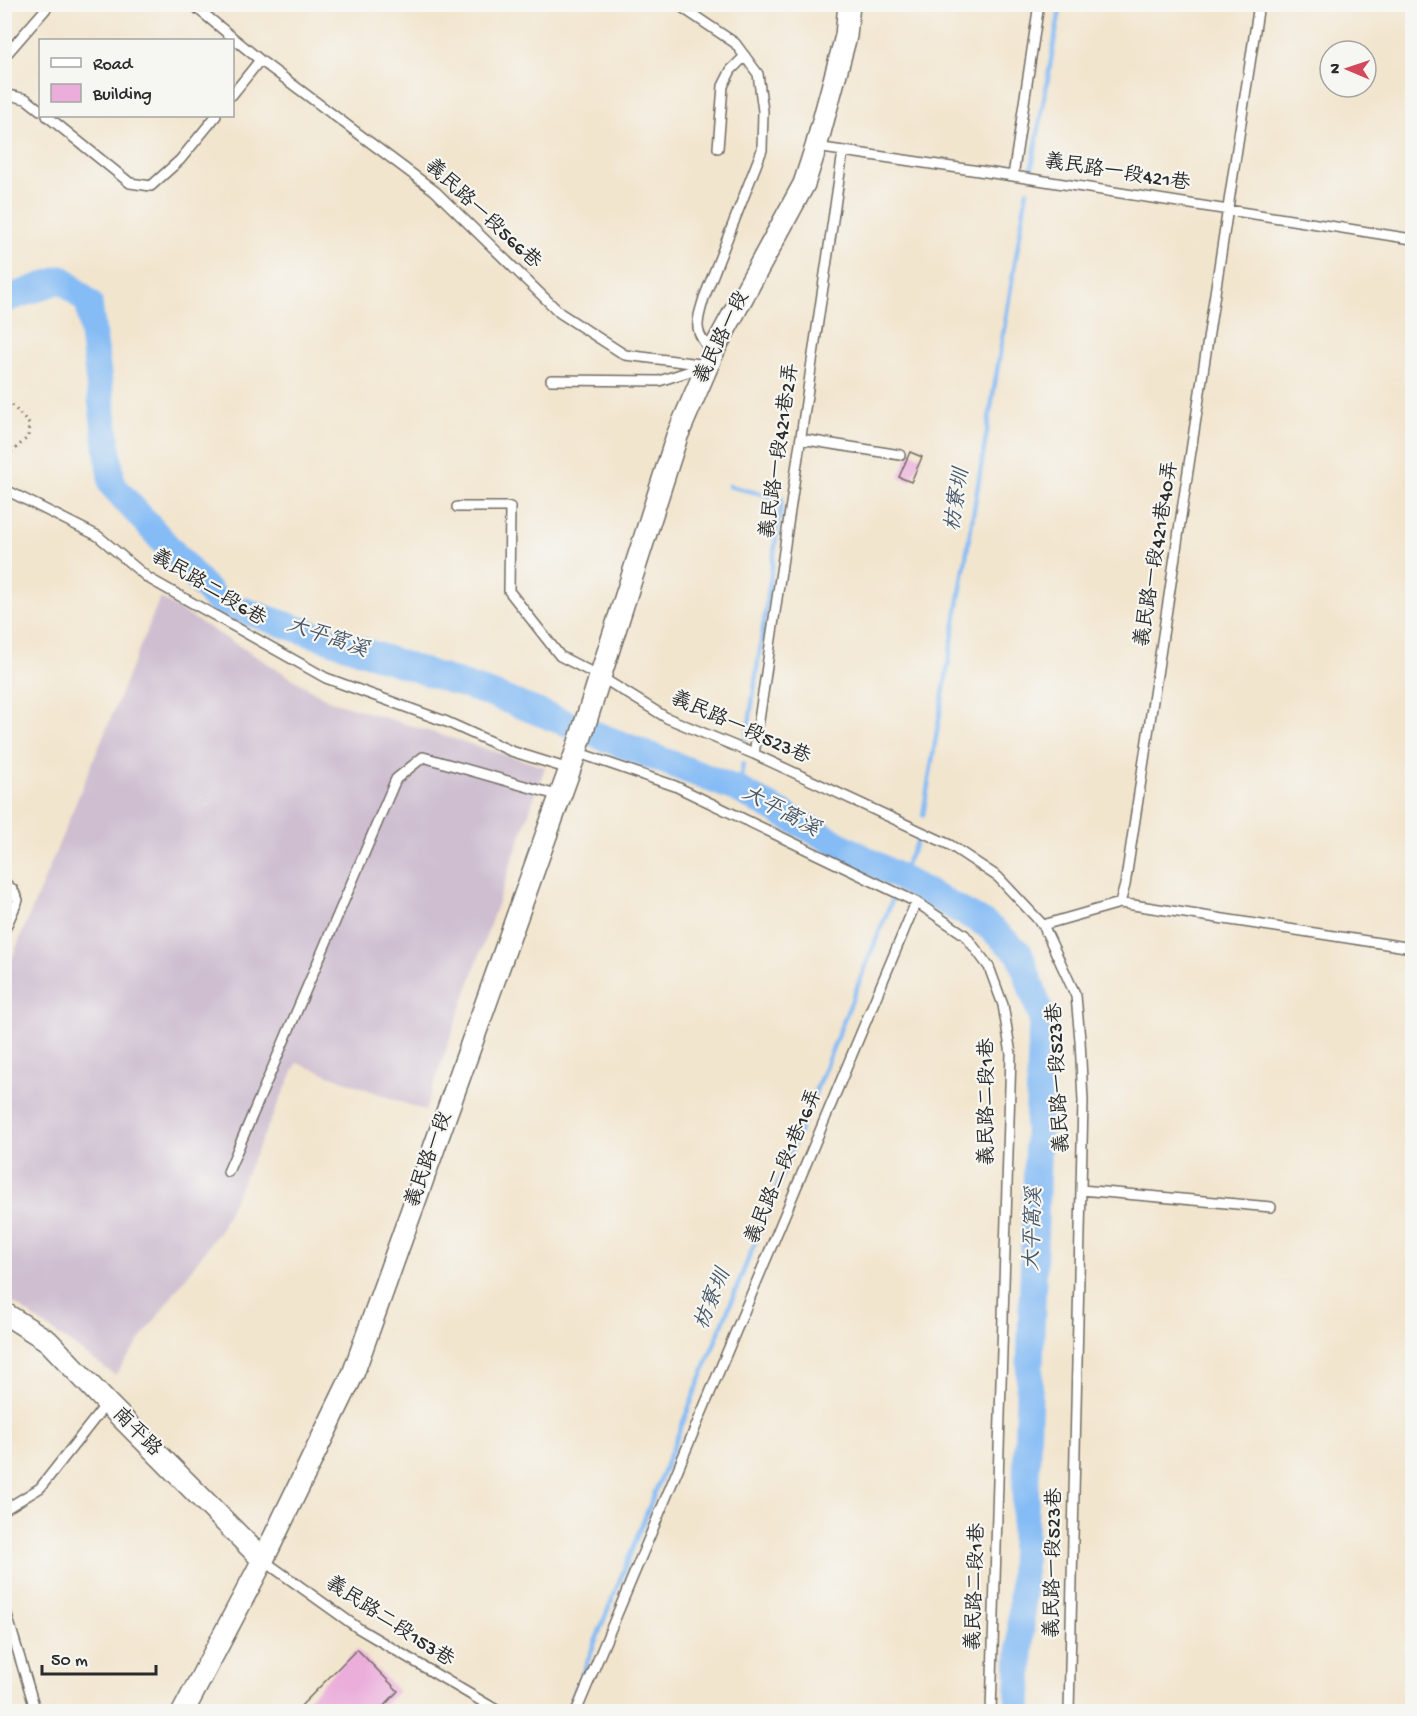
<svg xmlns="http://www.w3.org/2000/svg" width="1417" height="1716" font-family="'Gochi Hand','LXGW WenKai TC',sans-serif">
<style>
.industrial{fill:#cebed0}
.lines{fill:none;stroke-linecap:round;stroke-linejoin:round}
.stream{stroke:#85bcf5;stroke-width:4.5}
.river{stroke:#85bcf5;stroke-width:27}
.building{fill:#ebaedb}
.service-casing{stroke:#716c64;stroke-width:12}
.tertiary-casing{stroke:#716c64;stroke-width:24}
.path{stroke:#716c64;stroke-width:3;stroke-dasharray:1.5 4.5;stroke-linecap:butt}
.service{stroke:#fff;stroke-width:9}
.tertiary{stroke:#fff;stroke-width:21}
.labels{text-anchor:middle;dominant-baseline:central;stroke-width:4.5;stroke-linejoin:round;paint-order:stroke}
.street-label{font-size:20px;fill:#2b2b2b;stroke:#f6f6f2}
.water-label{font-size:21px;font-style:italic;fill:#465668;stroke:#f6f6f2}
</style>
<rect width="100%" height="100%" fill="#f6f6f2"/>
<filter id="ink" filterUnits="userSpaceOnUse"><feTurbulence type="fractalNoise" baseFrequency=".0167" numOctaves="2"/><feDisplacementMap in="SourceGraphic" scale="12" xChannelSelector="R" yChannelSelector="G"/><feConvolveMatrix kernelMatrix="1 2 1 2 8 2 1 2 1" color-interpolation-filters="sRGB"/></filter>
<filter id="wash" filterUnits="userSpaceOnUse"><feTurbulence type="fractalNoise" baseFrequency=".008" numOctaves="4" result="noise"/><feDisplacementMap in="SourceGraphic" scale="24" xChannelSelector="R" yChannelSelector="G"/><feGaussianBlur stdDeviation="1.35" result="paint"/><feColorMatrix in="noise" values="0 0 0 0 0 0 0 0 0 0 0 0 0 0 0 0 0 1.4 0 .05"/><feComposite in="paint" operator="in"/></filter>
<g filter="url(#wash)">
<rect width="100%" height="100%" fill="#f2e5ce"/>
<!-- industrial -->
<path class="industrial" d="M160 598 328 700 545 767 425 1111 297 1063 220 1230 115 1375 5 1297V975Z"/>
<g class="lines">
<!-- stream -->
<path class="stream" d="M1032 167 1061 4
M729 486 782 499 747 738
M739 790 743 763
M923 815 1027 191
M899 877 918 840
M567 1712 892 900"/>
<!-- river -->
<path class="river" d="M4 300 62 279 89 303 112 485 218 602 494 695 739 790 987 925 1020 954 1042 1018 1018 1712"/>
</g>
<g id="blocks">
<!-- building -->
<path class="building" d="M910 452 922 457 911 482 899 477Z
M357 1649 398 1691 378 1712H295Z"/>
</g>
</g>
<g filter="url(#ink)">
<use href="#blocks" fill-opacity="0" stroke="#716c64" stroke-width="1.5"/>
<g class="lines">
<defs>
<path id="service" d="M192 4 260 60 435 191 560 313 625 355 708 365
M677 4 735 43 758 74 763 111 762 150 704 298C696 324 693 332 713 353
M4 57 50 4
M4 94 26 99 40 110
M232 95 260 60
M47 116 130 183 151 186 180 160 216 116
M816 147 1013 176 1412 239
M718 148 723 86 731 70 745 56
M1013 176 1039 4
M551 380 659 381 706 366
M801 439 900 455
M4 489 98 536 148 578 326 678 447 722 511 751 569 769
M457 507H510L509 591 560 656 601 677 667 718 754 754 950 845 998 877 1043 925 1076 996 1080 1040 1083 1101 1069 1712
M576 752 675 786 916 902 965 935 989 967 1003 1005 1011 1054 991 1712
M754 754 843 152
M4 882 13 890 18 900 4 931
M1120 903 1125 885 1259 4
M1043 925 1120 903 1412 948
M228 1172 396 779 423 757 560 796
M1081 1190 1271 1207
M4 1510 40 1488 107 1403
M263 1560 358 1628 500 1712
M4 1605 36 1712
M576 1712 916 902"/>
<path id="tertiary" d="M4 1313 48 1341 107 1403 263 1560
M183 1712 263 1560 353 1374 576 752 677 436 716 346 804 184 816 147 846 36 849 4"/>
</defs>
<!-- service casing -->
<use href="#service" class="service-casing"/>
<!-- tertiary casing -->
<use href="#tertiary" class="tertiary-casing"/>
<!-- path -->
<path class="path" d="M4 396 29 424 28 437 4 459"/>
<!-- service -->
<use href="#service" class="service"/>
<!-- tertiary -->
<use href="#tertiary" class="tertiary"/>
</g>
</g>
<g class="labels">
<!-- street labels -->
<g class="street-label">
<text transform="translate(1117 174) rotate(9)">義民路一段421巷</text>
<text transform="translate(482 215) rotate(43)">義民路一段566巷</text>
<text transform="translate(723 338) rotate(-64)">義民路一段</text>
<text transform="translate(781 451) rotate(-82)">義民路一段421巷2弄</text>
<text transform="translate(1158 554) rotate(-81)">義民路一段421巷40弄</text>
<text transform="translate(208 589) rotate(31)">義民路二段6巷</text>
<text transform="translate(740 729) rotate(24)">義民路一段523巷</text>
<text transform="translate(1060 1078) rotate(-93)">義民路一段523巷</text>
<text transform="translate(988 1102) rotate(-90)">義民路二段1巷</text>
<text transform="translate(430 1160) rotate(-70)">義民路一段</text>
<text transform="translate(785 1167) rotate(-67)">義民路二段1巷16弄</text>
<text transform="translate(136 1433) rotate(45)">南平路</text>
<text transform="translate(1055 1563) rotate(-89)">義民路一段523巷</text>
<text transform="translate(977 1587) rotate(-88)">義民路二段1巷</text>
<text transform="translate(389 1623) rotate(33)">義民路二段153巷</text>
</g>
<!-- water labels -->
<g class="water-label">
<text transform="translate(959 500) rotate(-81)">枋寮圳</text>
<text transform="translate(327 639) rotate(19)">大平窩溪</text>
<text transform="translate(780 813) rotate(28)">大平窩溪</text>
<text transform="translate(1035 1229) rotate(-88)">大平窩溪</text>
<text transform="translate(714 1300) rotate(-68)">枋寮圳</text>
</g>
</g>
<!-- margin -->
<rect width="1417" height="1716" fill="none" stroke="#f6f6f2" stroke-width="24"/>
<!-- legend -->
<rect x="39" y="39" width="195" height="78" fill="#f6f6f2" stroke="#a5a5a2" stroke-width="1.5"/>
<rect x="51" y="58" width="30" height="9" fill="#ffffff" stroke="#a5a5a2" stroke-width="1.5"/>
<text x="93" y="69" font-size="18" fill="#2b2b2b">Road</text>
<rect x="51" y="84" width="30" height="18" fill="#ebaedb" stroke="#a5a5a2" stroke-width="1.5"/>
<text x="93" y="99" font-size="18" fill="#2b2b2b">Building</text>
<!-- north arrow -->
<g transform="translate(1348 69) rotate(272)"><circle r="28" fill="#f6f6f2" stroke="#a5a5a2" stroke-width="1.5"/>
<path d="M0-4.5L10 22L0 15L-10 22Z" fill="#d1495b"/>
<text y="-9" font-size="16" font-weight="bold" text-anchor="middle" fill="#2b2b2b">N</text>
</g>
<!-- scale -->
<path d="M42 1665v9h114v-9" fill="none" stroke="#2b2b2b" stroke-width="3"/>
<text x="51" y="1665" font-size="18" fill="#2b2b2b" stroke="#f6f6f2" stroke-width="4.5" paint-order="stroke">50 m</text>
</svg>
